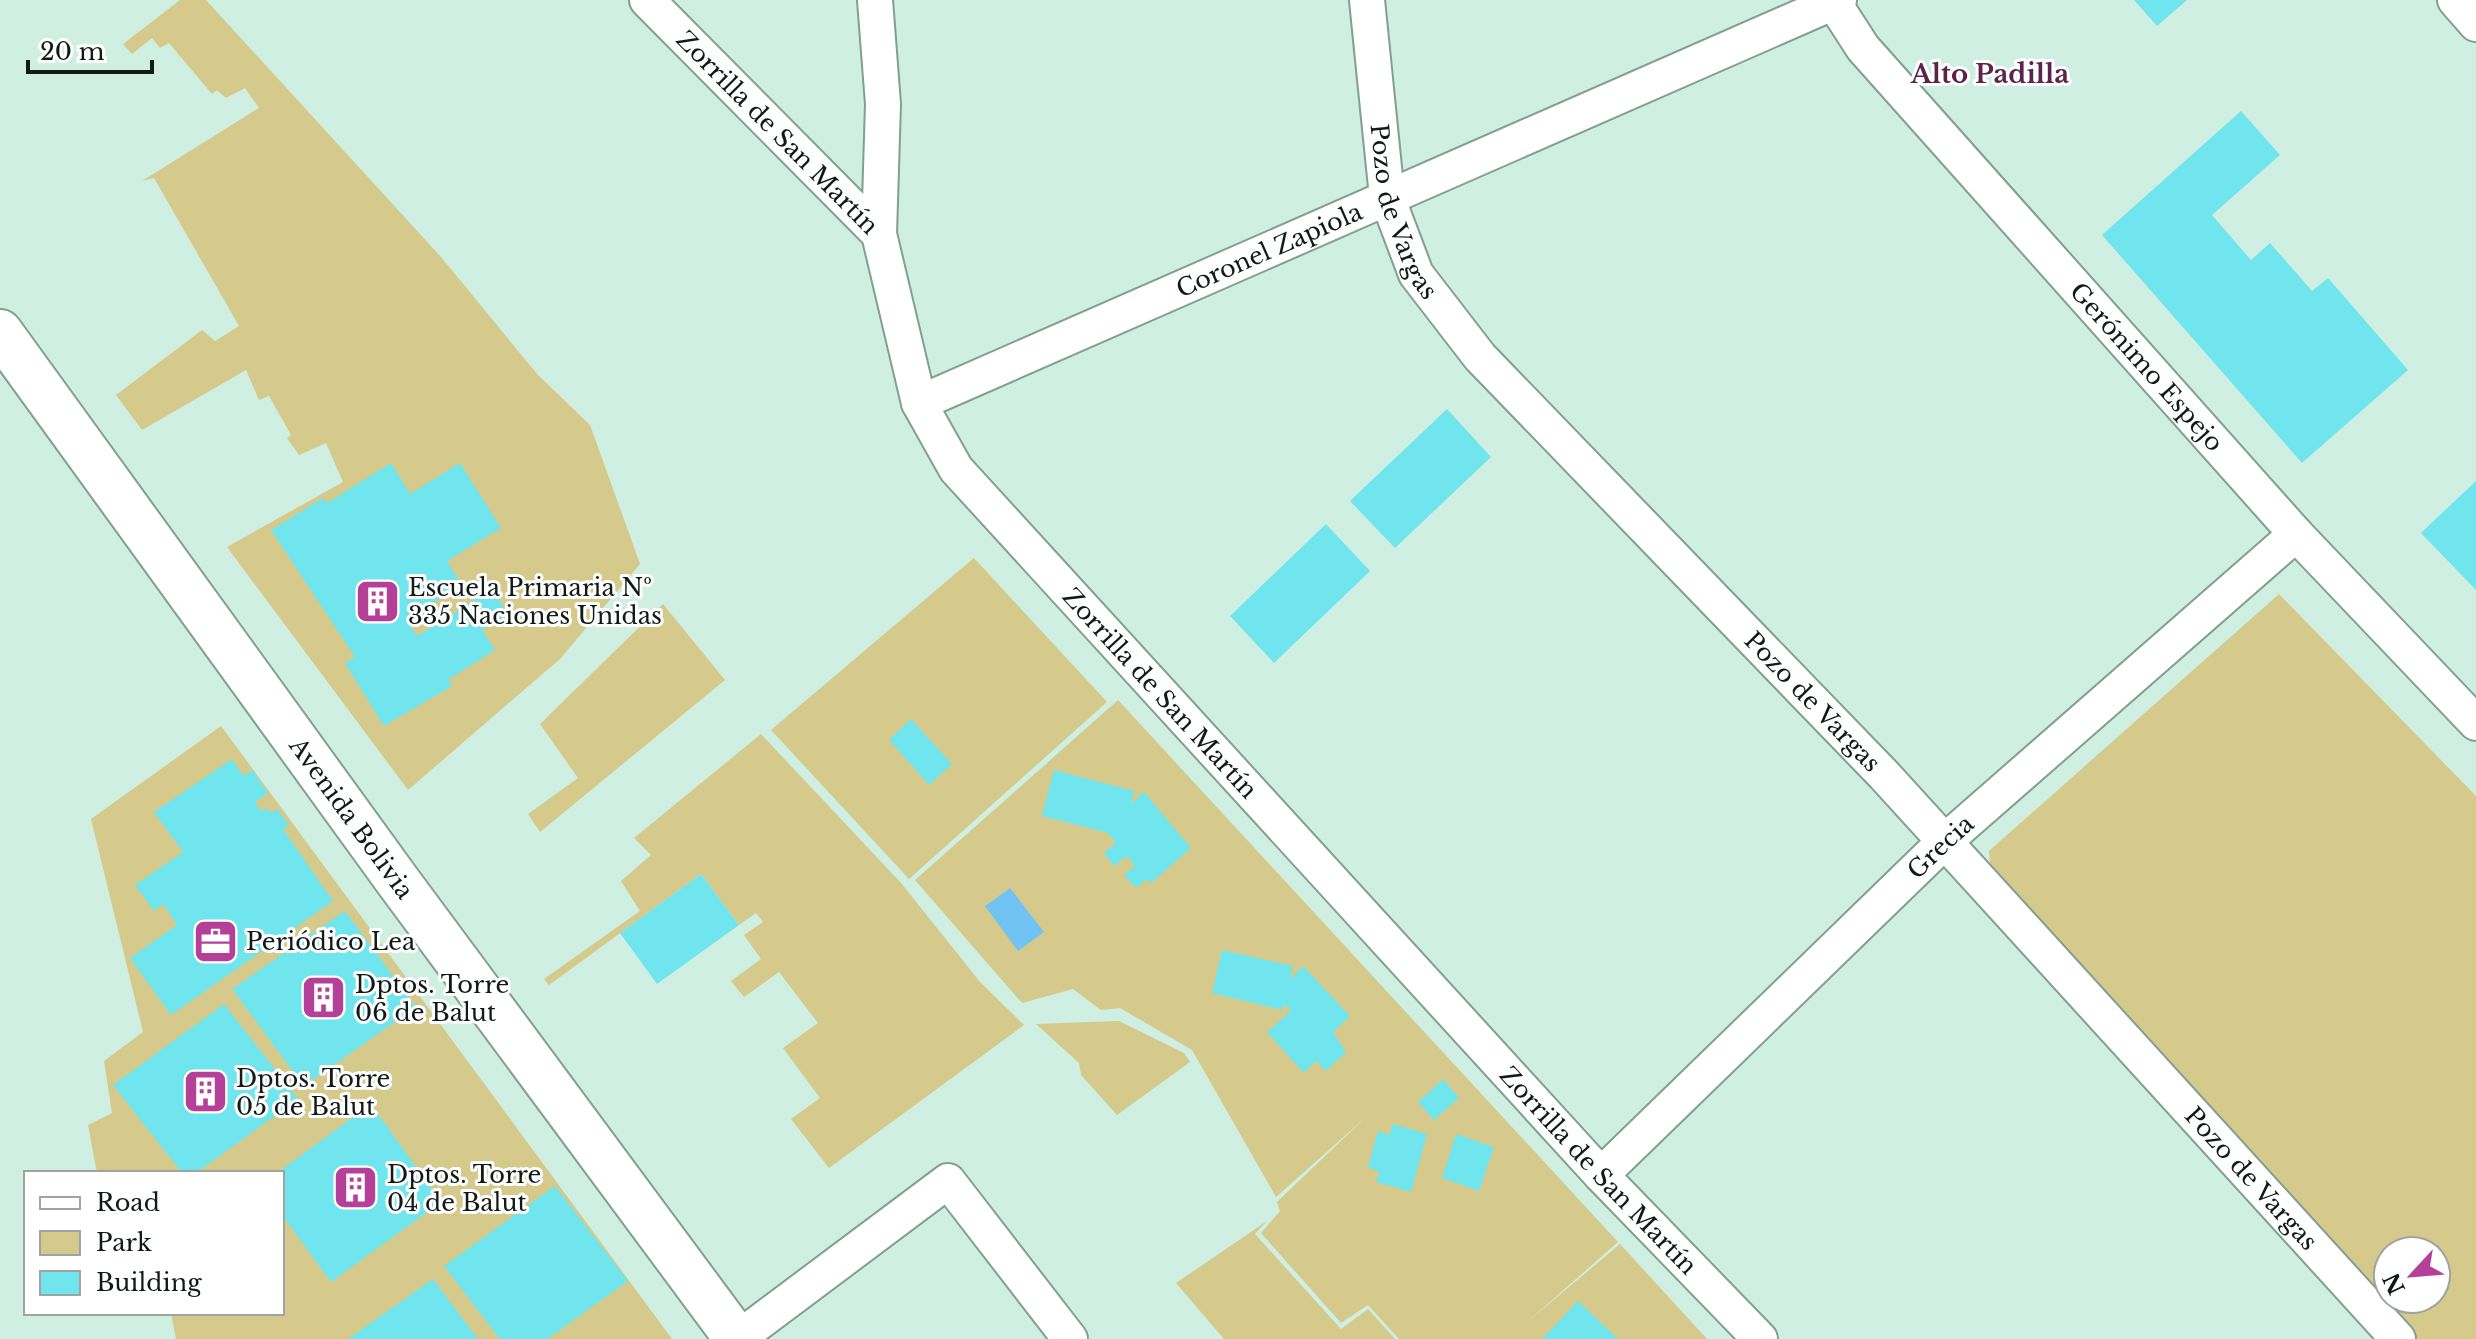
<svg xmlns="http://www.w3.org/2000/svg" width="2476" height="1339" font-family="'Libre Baskerville',serif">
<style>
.green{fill:#d5ca8b;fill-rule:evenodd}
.water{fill:#71c3f3}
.building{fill:#71e5ed}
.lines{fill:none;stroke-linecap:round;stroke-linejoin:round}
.minor-casing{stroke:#819f92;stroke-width:38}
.tertiary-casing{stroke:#819f92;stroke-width:48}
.minor{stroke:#fff;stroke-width:34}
.tertiary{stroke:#fff;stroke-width:44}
.labels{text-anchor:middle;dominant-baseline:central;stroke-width:6;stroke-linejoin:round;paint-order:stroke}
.street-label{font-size:24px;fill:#101b17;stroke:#fff}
.poi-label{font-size:24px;fill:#101b17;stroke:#fff;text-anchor:start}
.neighbourhood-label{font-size:26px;font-weight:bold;fill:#5c234d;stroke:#fff}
</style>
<rect width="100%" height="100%" fill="#ceefe1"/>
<!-- green -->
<path class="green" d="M180 0H206L441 257 537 374 590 425 640 564 560 659 408 790 227 547 343 482 326 443 299 455 287 438 291 435 269 396 259 400 246 370 142 430 116 395 202 330 215 341 239 326 154 178 142 181 259 108 245 88 226 98 217 90 212 94 169 43 160 48 152 38 132 54 123 44Z
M974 558 1107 702 909 879 771 730Z
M2279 594 2476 796V1339H2412L1991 878 1989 851ZM2388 1251H2436V1299H2388Z
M663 604 725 680 540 832 528 814 578 778 540 724Z
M1118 700 1618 1242 1525 1324 1620 1244 1707 1339H1399L1368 1305 1341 1323 1261 1233 1280 1211 1277 1202 1366 1117 1276 1197 1192 1050 1120 1008 1101 1010 1073 989 1022 1003 915 880Z
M221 726 672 1339H176L171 1313H282V1173H97L88 1125 112 1113 104 1061 143 1032 91 819Z
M761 734 901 883 980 982 1024 1025 829 1168 791 1119 820 1098 783 1048 818 1023 779 972 744 997 731 981 761 959 744 935 763 922 756 913 739 925 701 874 549 985 544 979 640 911 621 881 651 855 634 838Z
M1119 1021 1184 1053 1190 1062 1117 1115 1081 1075 1079 1063 1036 1024Z
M1267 1221 1255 1234 1341 1329 1368 1309 1395 1339H1224L1176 1283Z"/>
<!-- water -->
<path class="water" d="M1010 888 1044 932 1018 951 985 906Z"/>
<!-- building -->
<path class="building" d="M2134 0H2187L2157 26Z
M2241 111 2280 155 2212 215 2251 260 2270 243 2312 291 2328 278 2408 370 2302 463 2102 235Z
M1447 409 1491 457 1395 548 1350 501Z
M391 463 410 494 460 463 501 528 447 561 462 585 406 619 417 636 492 589 508 614 482 630 495 650 448 680 452 686 384 726 345 663 355 657 271 530 323 498 327 503Z
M2476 481V590L2421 533Z
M1326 524 1370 571 1274 663 1230 616Z
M911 719 952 764 929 785 889 740Z
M232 759 244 776 252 770 268 793 255 802 261 811 267 808 271 813 277 809 289 825 283 829 333 901 171 1015 130 958 177 925 163 904 154 911 135 885 183 852 154 812Z
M1054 770 1134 791 1131 804 1144 792 1191 848 1151 883 1147 879 1136 888 1124 875 1135 866 1127 856 1114 866 1104 853 1116 843 1108 833 1042 816Z
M701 874 739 925 657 984 620 933Z
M345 911 416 1007 304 1086 232 989Z
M1222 950 1293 966 1290 979 1303 966 1350 1016 1333 1032 1346 1052 1326 1071 1316 1061 1304 1073 1267 1032 1291 1011 1284 1004 1282 1010 1212 993Z
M224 1004 298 1099 196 1173H182L113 1085Z
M1443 1079 1459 1098 1434 1120 1418 1102Z
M371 1104 441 1202 331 1282 282 1215V1173H277Z
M1393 1124 1427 1134 1411 1192 1376 1182 1380 1172 1368 1167 1378 1131 1389 1135Z
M1456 1134 1494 1147 1479 1191 1442 1178Z
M555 1186 628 1281 547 1339H500L444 1266Z
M433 1279 478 1339H348Z
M1578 1301 1618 1339H1542Z"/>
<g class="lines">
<defs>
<g id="minor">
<path id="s1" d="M647 0 879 234 919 403 956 469 1601 1175 1760 1339"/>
<path d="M875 0 883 104 879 234"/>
<path id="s2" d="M1367 0 1387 197 1416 274 1480 357 1885 776 2398 1339"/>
<path id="s3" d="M1832 0 1863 48 2296 534 2476 723"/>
<path d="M2455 0 2476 24"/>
<path id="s4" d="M919 403 1839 0"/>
<path id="s5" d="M1601 1175 1944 842 2296 534"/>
<path d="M737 1339 948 1181 1070 1339"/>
</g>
<g id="tertiary">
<path id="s6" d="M0 332 397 880 737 1339"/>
</g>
</defs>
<!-- minor casing -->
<use href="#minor" class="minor-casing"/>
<!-- tertiary casing -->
<use href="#tertiary" class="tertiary-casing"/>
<!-- minor -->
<use href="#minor" class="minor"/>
<!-- tertiary -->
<use href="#tertiary" class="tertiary"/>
</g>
<!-- icons -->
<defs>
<symbol id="building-square" viewBox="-11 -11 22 22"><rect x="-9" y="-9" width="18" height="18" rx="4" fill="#b54098" stroke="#fff"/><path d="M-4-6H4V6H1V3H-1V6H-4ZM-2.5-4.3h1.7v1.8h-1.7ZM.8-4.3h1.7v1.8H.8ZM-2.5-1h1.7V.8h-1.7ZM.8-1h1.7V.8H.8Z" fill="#fff"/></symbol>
<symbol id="office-square" viewBox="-11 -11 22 22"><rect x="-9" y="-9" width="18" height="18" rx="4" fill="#b54098" stroke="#fff"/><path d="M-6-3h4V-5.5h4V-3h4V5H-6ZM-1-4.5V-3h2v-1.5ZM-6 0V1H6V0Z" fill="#fff"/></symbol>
</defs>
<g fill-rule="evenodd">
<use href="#building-square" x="352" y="576" width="51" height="51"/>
<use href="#office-square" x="190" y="916" width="51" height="51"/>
<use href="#building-square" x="298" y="972" width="51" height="51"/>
<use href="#building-square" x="180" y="1066" width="51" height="51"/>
<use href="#building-square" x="330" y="1162" width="51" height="51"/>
</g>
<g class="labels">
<!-- street labels -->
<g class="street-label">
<text stroke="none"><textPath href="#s1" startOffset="186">Zorrilla de San Martín</textPath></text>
<text stroke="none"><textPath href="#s2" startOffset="216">Pozo de Vargas</textPath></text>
<text stroke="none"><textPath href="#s4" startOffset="382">Coronel Zapiola</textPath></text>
<text stroke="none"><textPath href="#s3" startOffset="484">Gerónimo Espejo</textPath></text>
<text stroke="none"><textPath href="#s1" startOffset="882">Zorrilla de San Martín</textPath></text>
<text stroke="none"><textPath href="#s2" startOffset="864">Pozo de Vargas</textPath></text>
<text stroke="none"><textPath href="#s6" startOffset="600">Avenida Bolivia</textPath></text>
<text stroke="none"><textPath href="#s5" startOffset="472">Grecia</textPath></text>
<text stroke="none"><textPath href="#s1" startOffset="1530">Zorrilla de San Martín</textPath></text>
<text stroke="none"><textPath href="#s2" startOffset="1512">Pozo de Vargas</textPath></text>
</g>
<!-- poi labels -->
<g class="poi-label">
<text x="408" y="587">Escuela Primaria Nº<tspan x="408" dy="28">335 Naciones Unidas</tspan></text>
<text x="246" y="941">Periódico Lea</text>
<text x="355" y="984">Dptos. Torre<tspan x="355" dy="28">06 de Balut</tspan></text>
<text x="236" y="1078">Dptos. Torre<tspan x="236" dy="28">05 de Balut</tspan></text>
<text x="387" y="1174">Dptos. Torre<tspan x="387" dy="28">04 de Balut</tspan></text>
</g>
<!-- neighbourhood labels -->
<g class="neighbourhood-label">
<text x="1990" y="74">Alto Padilla</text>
</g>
</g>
<!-- legend -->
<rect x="24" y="1171" width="260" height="144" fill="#ffffff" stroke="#9fa4a2" stroke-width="2"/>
<rect x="40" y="1197" width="40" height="12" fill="#ffffff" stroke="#9fa4a2" stroke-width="2"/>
<text x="96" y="1211" font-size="24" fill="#101b17">Road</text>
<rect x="40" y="1231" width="40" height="24" fill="#d5ca8b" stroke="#9fa4a2" stroke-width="2"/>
<text x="96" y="1251" font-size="24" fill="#101b17">Park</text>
<rect x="40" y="1271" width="40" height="24" fill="#71e5ed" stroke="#9fa4a2" stroke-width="2"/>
<text x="96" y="1291" font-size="24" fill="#101b17">Building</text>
<!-- north arrow -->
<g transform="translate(2412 1275) rotate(244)"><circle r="38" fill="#ffffff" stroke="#9fa4a2" stroke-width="2"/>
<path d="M0-6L14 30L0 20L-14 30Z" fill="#b54098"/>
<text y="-12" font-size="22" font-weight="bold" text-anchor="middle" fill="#101b17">N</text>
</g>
<!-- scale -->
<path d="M28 60v12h124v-12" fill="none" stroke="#101b17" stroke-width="4"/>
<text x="40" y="60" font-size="24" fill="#101b17" stroke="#ffffff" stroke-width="6" paint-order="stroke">20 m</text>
</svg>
